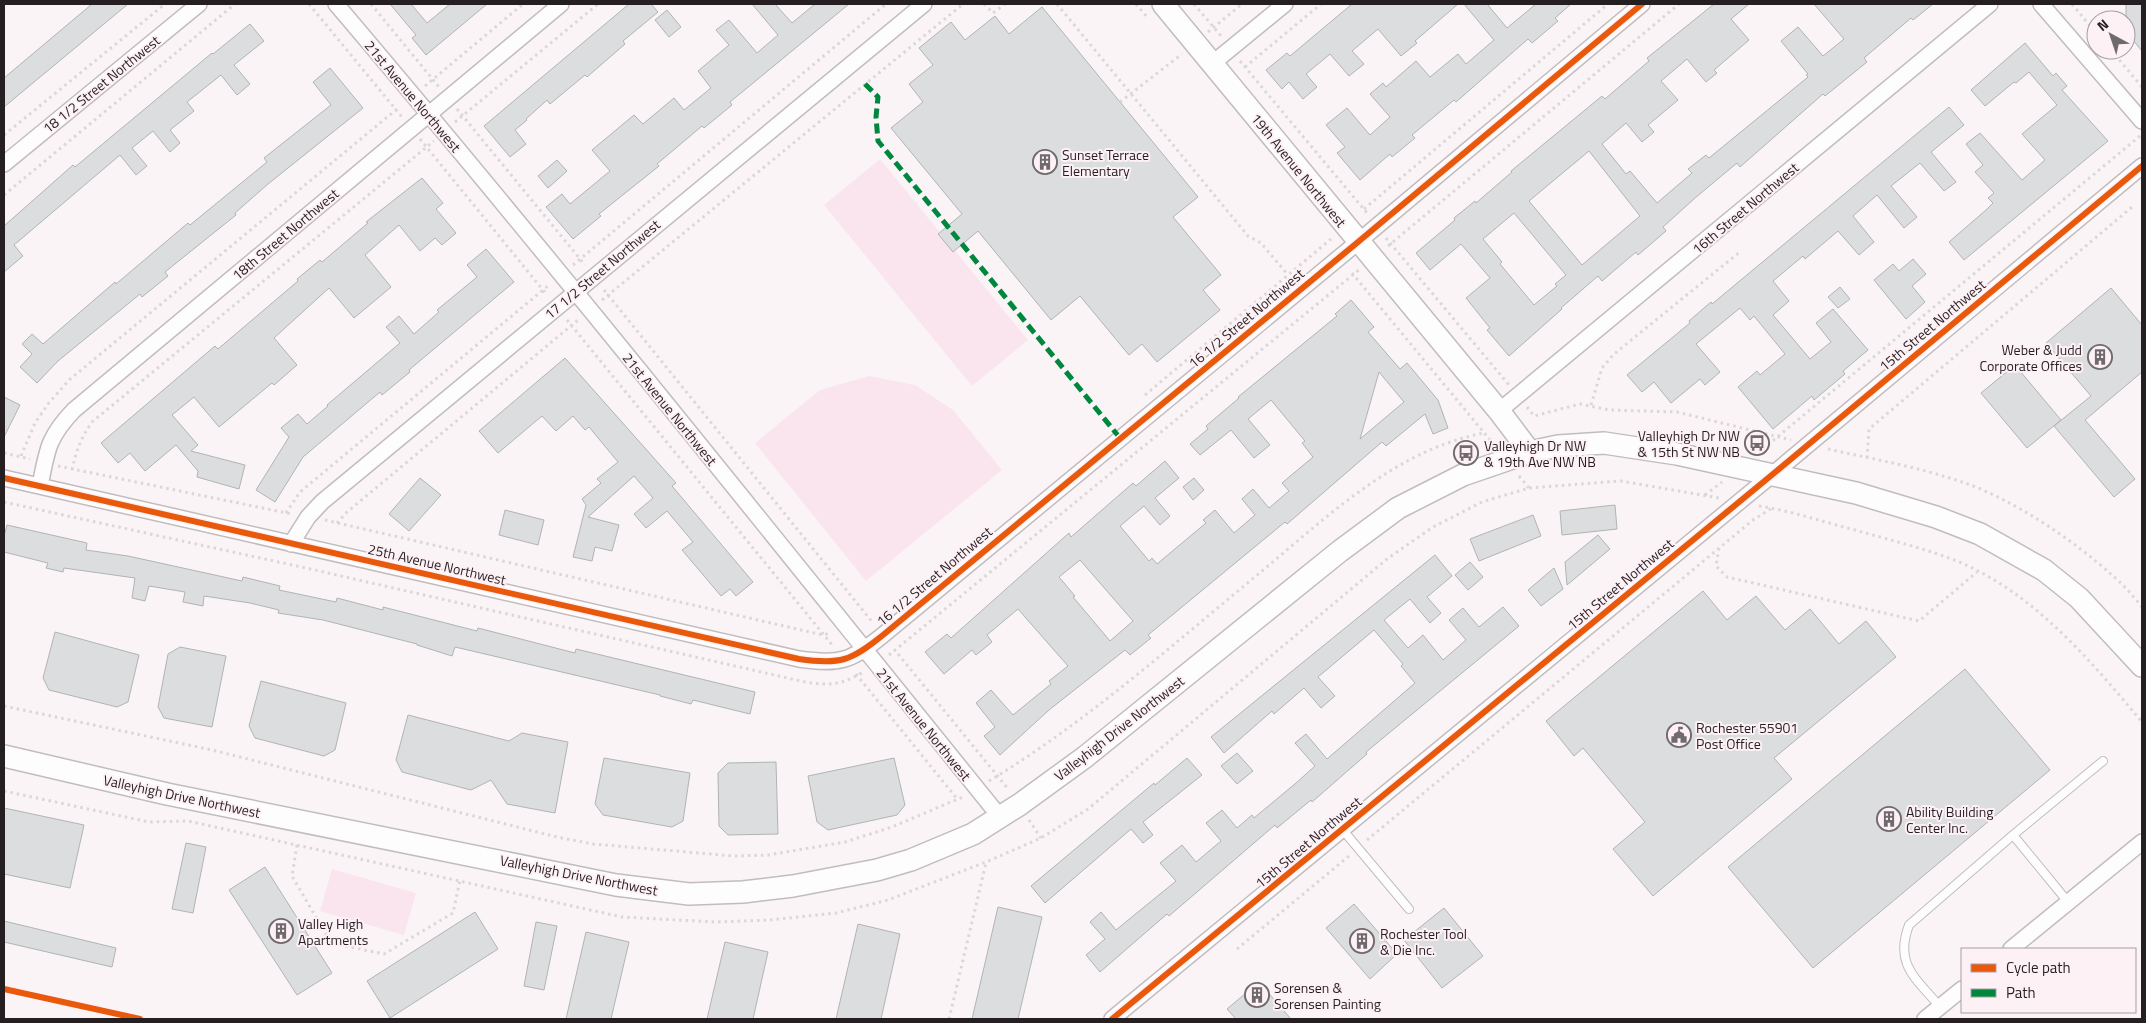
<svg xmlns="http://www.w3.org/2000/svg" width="2146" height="1023" font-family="'Titillium Web',sans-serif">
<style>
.green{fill:#fae5ef}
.building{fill:#dbddde;stroke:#b1b3b5;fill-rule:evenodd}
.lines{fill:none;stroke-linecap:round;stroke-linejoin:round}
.lane-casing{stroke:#c2bcbf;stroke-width:10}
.street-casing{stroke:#c2bcbf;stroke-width:18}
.secondary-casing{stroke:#c2bcbf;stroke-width:24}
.path{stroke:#dad7d8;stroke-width:3;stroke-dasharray:2.5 4;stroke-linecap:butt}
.lane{stroke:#fefdfe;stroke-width:8}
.street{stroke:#fefdfe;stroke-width:15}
.secondary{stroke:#fefdfe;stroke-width:21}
.quiet{stroke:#00873e;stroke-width:5;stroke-dasharray:10 5;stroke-linecap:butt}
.cycleway-casing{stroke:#fdf1f6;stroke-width:9}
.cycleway{stroke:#e8590c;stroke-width:6}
.labels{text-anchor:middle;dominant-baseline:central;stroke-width:4;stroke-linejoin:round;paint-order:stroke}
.street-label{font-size:14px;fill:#261f22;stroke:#fdf1f6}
.poi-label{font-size:14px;fill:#261f22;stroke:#fdf1f6;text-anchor:start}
</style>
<rect width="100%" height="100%" fill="#faf4f7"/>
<!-- green -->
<path class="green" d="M880 159 1028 340 972 386 824 205Z
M869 376 915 385 953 410 1002 470 866 581 755 443 820 390Z
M332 869 416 893 404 935 320 911Z"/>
<!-- building -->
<path class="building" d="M92 4H128L4 107V78Z
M390 4H411L427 23 450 4H487L426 55 412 38 416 35Z
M629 4H651L658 12 623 41 625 44 587 77 585 75 550 104 547 100 526 119 527 120 515 130 526 144 510 157 484 126Z
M752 4H775L792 23 815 4H849L730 102 732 105 704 128 702 126 657 164 659 166 599 214 601 216 573 239 546 207 562 194 570 204 610 171 592 150 634 115 643 124 674 98 684 110 711 88 698 71 729 45 716 30 729 20 757 53 778 35Z
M1352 4H1458L1415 41 1417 43 1401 56 1378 29 1352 51 1364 64 1349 76 1330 54 1306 74 1317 87 1303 99 1289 82 1282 89 1266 70 1287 53 1290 56Z
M1464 4H1487L1507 28 1536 4H1571L1555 18 1558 21 1532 43 1528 39 1456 102 1454 100 1412 135 1415 138 1392 157 1390 154 1360 180 1337 153 1345 147 1326 125 1347 108 1370 135 1390 117 1370 94 1383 83 1386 87 1416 61 1430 77 1458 54 1466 64 1494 40Z
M1714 4H1749L1731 19 1749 40 1714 70 1717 73 1706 82 1687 59 1661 81 1678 100 1648 125 1654 132 1642 142 1626 123 1602 144 1626 174 1630 171 1657 203 1692 173 1688 169 1706 155 1709 158 1808 77 1806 75 1808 74 1781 41 1798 27 1823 56 1844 39 1814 4H1933L1913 20 1911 18 1864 58 1867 62 1825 96 1823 94 1740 167 1737 163 1695 198 1663 227 1666 231 1638 255 1636 252 1602 281 1598 276 1561 308 1562 309 1509 356 1487 330 1490 328 1466 298 1490 278 1461 244 1430 270 1416 253 1455 220 1454 218 1475 201 1476 203 1512 172 1511 171 1602 96 1605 99 1649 61 1647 58ZM1589 151 1640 216 1582 265 1529 201ZM1514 213 1566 275 1555 284 1557 286 1534 305 1500 264 1502 262 1483 239Z
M2126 4H2142V51L2126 32Z
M1042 7 1198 197 1173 217 1221 275 1203 290 1220 310 1157 362 1142 344 1129 355 1080 296 1051 320 978 231 953 252 938 234 962 214 891 128 923 102 909 84 933 65 919 48 951 22 965 40 995 16 1009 34Z
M667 10 681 27 669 37 655 20Z
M250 24 264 41 234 65 250 84 237 95 221 75 187 102 194 111 170 130 180 143 170 152 153 131 132 148 147 166 136 175 120 155 14 245 23 256 4 272V226L73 165 75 167 212 53 213 54Z
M2025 43 2053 76 2056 73 2067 86 2062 90 2108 141 1964 260 1949 242 1986 210 1993 203 1988 198 1994 193 1975 172 1983 165 1966 144 1980 133 2022 180 2045 160 2022 134 2057 105 2029 72 2016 83 2014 82 1985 106 1971 90Z
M330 68 363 108 268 184 235 213 236 215 165 272 168 276 142 297 140 294 58 361 37 383 20 367 32 354 22 344 32 334 43 344 115 282 116 284 188 223 190 225 267 162 264 158 331 105 313 82Z
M1949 107 1964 125 1931 152 1956 182 1944 191 1920 163 1891 186 1917 217 1904 228 1877 195 1853 216 1874 242 1859 255 1838 231 1805 259 1803 256 1773 281 1789 301 1773 315 1810 359 1831 342 1816 323 1833 309 1868 350 1843 371 1845 374 1814 400 1812 396 1773 429 1738 387 1757 371 1760 375 1785 354 1754 316 1750 320 1740 308 1696 344 1720 372 1705 385 1700 379 1671 403 1654 382 1642 392 1627 375 1690 323 1689 321 1711 302 1712 304Z
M557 160 567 171 548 188 538 176Z
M422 178 443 203 436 209 456 233 442 245 435 238 420 251 399 225 365 255 391 287 378 298 354 318 329 288 274 338 297 365 274 385 272 383 219 427 194 397 172 415 198 445 191 451 245 465 239 489 197 477 198 471 176 445 145 471 130 453 118 463 101 443 215 346 218 349 298 281 297 279 320 260 322 262 368 223 366 222Z
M486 249 514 282 409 370 410 372 382 395 380 392 303 457 275 502 256 490 289 437 281 428 298 414 307 424 328 406 327 405 400 343 386 327 399 316 414 334 439 312 437 310 477 277 467 265Z
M1913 259 1926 274 1912 286 1925 302 1906 319 1874 280 1893 264 1899 271Z
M1840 287 1850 299 1838 308 1828 297Z
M2111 288 2142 325V372L2085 420 2135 479 2114 497 2054 426 2091 396 2046 343Z
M1351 300 1374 327 1368 332 1400 369 1407 363 1438 400 1448 428 1433 434 1425 414 1386 446 1382 442 1287 524 1285 522 1148 635 1151 638 1130 655 1125 650 1049 710 1000 755 984 736 995 727 976 703 991 690 1013 715 1051 684 1049 681 1068 666 1018 609 987 635 992 642 976 655 972 650 944 674 925 652 947 634 951 638 1069 533 1071 537 1133 483 1136 486 1165 461 1179 478 1155 498 1170 516 1160 525 1144 506 1120 526 1149 561 1152 558 1157 564 1206 523 1203 520 1215 510 1234 533 1255 515 1242 499 1253 489 1269 508 1289 491 1282 483 1313 457 1302 443 1305 441 1271 400 1248 419 1270 445 1254 458 1231 430 1200 455 1190 444 1208 429 1206 426 1239 398 1238 397 1337 316 1335 314ZM1379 372 1404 402 1360 439ZM1080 560 1133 621 1110 641 1073 597 1075 596 1059 577Z
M565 358 676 483 672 486 753 582 736 596 730 589 721 596 682 550 693 542 667 511 646 528 634 514 653 498 634 476 588 517 619 525 612 551 595 547 592 561 573 557 586 505 582 499 601 483 597 479 618 462 589 427 585 430 573 416 556 431 542 416 498 453 479 431Z
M2015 365 2061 420 2027 448 1981 393Z
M4 397 20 405 4 437Z
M420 478 441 495 409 531 389 514Z
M1194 478 1204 490 1193 500 1183 487Z
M1615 505 1617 529 1562 535 1560 511Z
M505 510 544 520 538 545 499 535Z
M1533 515 1541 536 1479 561 1470 539Z
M7 525 87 543 86 550 128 556 242 581 243 577 280 586 279 590 336 602 337 598 383 610V607L477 631 478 628 575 653 576 649 755 692 750 714 693 700 691 704 660 696V695L455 647 452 656 417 645V644L323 620 278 613 279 610 250 603 204 596 203 606 183 602 185 592 149 586 145 601 132 598 135 578 64 568 63 572 46 568 48 563 4 552V536Z
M1598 535 1610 549 1567 585 1565 562Z
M1435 555 1452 576 1427 597 1441 613 1430 623 1410 599 1384 620 1408 648 1423 635 1443 660 1466 640 1449 620 1463 608 1479 627 1503 607 1519 626 1366 752 1367 754 1312 802 1311 800 1277 828 1275 825 1169 916 1167 914 1100 972 1086 955 1105 939 1090 922 1101 912 1116 930 1176 881 1160 863 1182 845 1196 862 1221 841 1206 823 1222 810 1237 828 1252 815 1254 818 1296 783 1315 766 1295 743 1306 734 1327 759 1415 683 1401 666 1403 664 1374 630 1318 677 1335 696 1321 708 1304 688 1274 714 1272 711 1224 753 1211 737Z
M1470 562 1483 577 1468 590 1455 575Z
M1554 568 1563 589 1541 606 1528 590Z
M1703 591 1727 620 1756 596 1785 630 1810 609 1839 644 1866 621 1896 657 1774 758 1792 779 1653 896 1613 849 1645 822 1583 748 1574 756 1546 721Z
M55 632 139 655 128 702 117 707 49 690 43 678Z
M180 647 226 656 212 727 164 718 158 707 168 654Z
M1965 669 2050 770 1813 968 1728 867Z
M261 681 346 703 335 750 324 756 255 738 249 726Z
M408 715 509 741 522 733 568 742 555 813 507 804 491 780 471 790 402 772 396 760Z
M1237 753 1253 771 1237 784 1221 766Z
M604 758 690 773 683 821 672 827 603 815 595 804Z
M894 758 905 805 897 815 828 830 817 822 808 776Z
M1187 758 1202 775 1143 822 1153 835 1143 843 1131 829 1045 903 1031 886 1154 783 1155 785Z
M776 762 778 834 728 835 719 826 718 773 728 763Z
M4 808 84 825 70 888 4 874Z
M186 843 206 847 193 913 172 909Z
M265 867 332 973 297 995 229 890Z
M1354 904 1397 954 1370 979 1326 928Z
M998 907 1042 917 1018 1019H972Z
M1444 908 1483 956 1442 988 1404 940Z
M475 912 498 949 390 1018 367 981Z
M4 921 116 948 112 967 4 942Z
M536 922 557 926 544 990 524 986Z
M858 924 900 934 881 1019H836Z
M586 932 629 942 611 1019H566Z
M725 942 768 952 753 1019H707Z
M1259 982 1291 1019H1236L1227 1009Z"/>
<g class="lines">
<defs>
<path id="lane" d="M1342 829 1409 909
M2013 835 2068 902
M1940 1007C1916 978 1894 965 1909 925L2013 835 2103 761"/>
<path id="street" d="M336 4C562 270 780 545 1000 817
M2041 4 2142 121
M1213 63 1285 4
M4 164 199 4
M1499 411 1990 4
M4 478 799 659C840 665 851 661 883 635L1358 242 1642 4
M40 486C47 450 48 437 74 410L561 4
M291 544 308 517 322 502 924 4
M2011 949 2142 842
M1112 1019 1773 474 2142 166
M1925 1019 1962 989"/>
<path id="secondary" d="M1163 4 1499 411 1530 452
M4 756 167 794 616 885 689 894 743 892 793 886 877 870 911 860 973 834 1019 805 1085 757 1340 551 1398 508 1463 475 1530 452 1558 446 1604 443 1677 454 1856 493 1936 517 1980 534 2044 570 2079 598 2142 666"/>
</defs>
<!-- lane casing -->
<use href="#lane" class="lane-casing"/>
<!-- street casing -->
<use href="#street" class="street-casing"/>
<!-- secondary casing -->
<use href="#secondary" class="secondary-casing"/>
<!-- path -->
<path class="path" d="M309 4 402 117
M371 4 439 87
M984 4 993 13 1005 4
M1057 4 1248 236 1261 243 1288 275
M1136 4 1147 17
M1194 4 1221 36
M2072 4 2096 33
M1208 32 1242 4
M2111 50 2142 87
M1240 61 1367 213
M1245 67 1321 4
M425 86 523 4
M1120 102 1182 54
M457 109 585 265
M455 122 598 4
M4 135 165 4
M420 139 547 295
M4 195 235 4
M1364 209 1608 4
M1386 238 1509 385
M1388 246 1679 4
M573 265 886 4
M1352 273 1495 446
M604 290 873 623
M602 300 963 4
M567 320 833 646
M1145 395 1331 239
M1591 405 1602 368 1614 354 1741 251
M1527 407 1534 416 1580 404 1610 410 1677 412 1791 440
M1828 449C1873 459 1918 467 1962 482 2011 498 2075 541 2113 576 2124 585 2133 596 2142 607
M4 453 30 459
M1758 453 2140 136
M21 456 35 423 48 404 69 380 397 109
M1867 458 1869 429 2132 207
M58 466 292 514
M72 470C76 451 81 438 92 422L434 141
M1519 476 1529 488
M1705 495 1722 482
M4 502 306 568 805 682C829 686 842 685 863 672
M1759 506C1792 511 1823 522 1855 530 1889 540 1924 548 1957 561 2034 593 2090 660 2142 722
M286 513 300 492 549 285
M325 520 823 635 831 633
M337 523 347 512 578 320
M1719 548 1716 566 1727 577 1919 621 1977 572
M894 649 1009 790
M889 655 1360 269
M856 674 958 800
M4 706 212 750 557 837 593 844 734 856 768 855 845 842 892 827 965 796
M989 781C1085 723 1170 647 1256 576 1325 519 1394 450 1484 433
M4 791 149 822 188 821 622 917 716 922 770 920 836 913 888 900 986 862 1041 838 1088 809 1387 559 1433 527 1482 502 1529 488 1621 481 1719 498
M1029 820 1041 838
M1367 840 1753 520 1772 508
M297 845 292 876 331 943 384 954 453 913 460 880
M1237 949 1349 856
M949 1019 986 863"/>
<!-- lane -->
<use href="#lane" class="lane"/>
<!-- street -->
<use href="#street" class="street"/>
<!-- secondary -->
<use href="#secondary" class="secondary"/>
<!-- quiet -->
<path class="quiet" d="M865 84 878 97 876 117 878 141 1120 438"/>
<defs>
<path id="cycleway" d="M4 478 799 659C840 665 851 661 883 635L1358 242 1642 4
M4 989 140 1019
M1112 1019 1773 474 2142 166"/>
</defs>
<!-- cycleway casing -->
<use href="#cycleway" class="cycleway-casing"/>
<!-- cycleway -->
<use href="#cycleway" class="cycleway"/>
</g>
<!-- icons -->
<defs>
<symbol id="building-ring" viewBox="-11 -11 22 22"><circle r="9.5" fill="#fdf1f6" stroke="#706a6d" stroke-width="1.5"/><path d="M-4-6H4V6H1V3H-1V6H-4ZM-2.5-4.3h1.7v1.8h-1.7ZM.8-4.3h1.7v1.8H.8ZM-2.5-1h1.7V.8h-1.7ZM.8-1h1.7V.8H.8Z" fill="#706a6d"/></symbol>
<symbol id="bus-ring" viewBox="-11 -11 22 22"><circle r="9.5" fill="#fdf1f6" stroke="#706a6d" stroke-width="1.5"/><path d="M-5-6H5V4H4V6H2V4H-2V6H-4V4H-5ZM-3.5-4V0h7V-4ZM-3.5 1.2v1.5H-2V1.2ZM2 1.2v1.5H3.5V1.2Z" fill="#706a6d"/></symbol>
<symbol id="civic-ring" viewBox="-11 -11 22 22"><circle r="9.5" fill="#fdf1f6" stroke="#706a6d" stroke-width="1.5"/><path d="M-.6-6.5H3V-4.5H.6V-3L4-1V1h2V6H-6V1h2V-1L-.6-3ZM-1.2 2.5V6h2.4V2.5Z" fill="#706a6d"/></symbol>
</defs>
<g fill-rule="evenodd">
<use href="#building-ring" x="1031" y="148" width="28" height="28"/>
<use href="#building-ring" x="2086" y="343" width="28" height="28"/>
<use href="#bus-ring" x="1743" y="429" width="28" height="28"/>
<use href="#bus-ring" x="1452" y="439" width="28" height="28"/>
<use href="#civic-ring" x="1665" y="721" width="28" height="28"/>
<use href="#building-ring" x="1875" y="805" width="28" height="28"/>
<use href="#building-ring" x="267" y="917" width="28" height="28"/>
<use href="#building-ring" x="1348" y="927" width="28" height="28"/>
<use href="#building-ring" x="1243" y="981" width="28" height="28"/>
</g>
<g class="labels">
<!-- street labels -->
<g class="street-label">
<text transform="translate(101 84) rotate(-39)">18 1/2 Street Northwest</text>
<text transform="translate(413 96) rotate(50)">21st Avenue Northwest</text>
<text transform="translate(1299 170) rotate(51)">19th Avenue Northwest</text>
<text transform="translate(1745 208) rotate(-40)">16th Street Northwest</text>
<text transform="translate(285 234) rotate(-40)">18th Street Northwest</text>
<text transform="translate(602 269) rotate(-40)">17 1/2 Street Northwest</text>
<text transform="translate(1246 318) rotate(-40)">16 1/2 Street Northwest</text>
<text transform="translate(1932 325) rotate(-40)">15th Street Northwest</text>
<text transform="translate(670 409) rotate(51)">21st Avenue Northwest</text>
<text transform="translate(437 564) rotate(13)">25th Avenue Northwest</text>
<text transform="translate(934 576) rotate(-40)">16 1/2 Street Northwest</text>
<text transform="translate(1620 584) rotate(-40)">15th Street Northwest</text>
<text transform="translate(924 724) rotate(51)">21st Avenue Northwest</text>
<text transform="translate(1119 728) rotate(-38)">Valleyhigh Drive Northwest</text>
<text transform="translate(182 796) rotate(12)">Valleyhigh Drive Northwest</text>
<text transform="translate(1308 842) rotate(-40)">15th Street Northwest</text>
<text transform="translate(579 875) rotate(11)">Valleyhigh Drive Northwest</text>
</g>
<!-- poi labels -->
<g class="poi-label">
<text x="1062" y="154">Sunset Terrace<tspan x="1062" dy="16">Elementary</tspan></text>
<text x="2082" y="349" text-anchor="end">Weber &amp; Judd<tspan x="2082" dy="16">Corporate Offices</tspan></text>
<text x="1740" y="435" text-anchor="end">Valleyhigh Dr NW<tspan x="1740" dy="16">&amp; 15th St NW NB</tspan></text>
<text x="1484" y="445">Valleyhigh Dr NW<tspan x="1484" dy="16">&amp; 19th Ave NW NB</tspan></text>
<text x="1696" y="727">Rochester 55901<tspan x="1696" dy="16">Post Office</tspan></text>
<text x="1906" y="811">Ability Building<tspan x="1906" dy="16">Center Inc.</tspan></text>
<text x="298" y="923">Valley High<tspan x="298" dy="16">Apartments</tspan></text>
<text x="1380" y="933">Rochester Tool<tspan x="1380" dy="16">&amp; Die Inc.</tspan></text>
<text x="1274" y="987">Sorensen &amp;<tspan x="1274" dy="16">Sorensen Painting</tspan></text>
</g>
</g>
<!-- border -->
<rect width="2146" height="1023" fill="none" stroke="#261f22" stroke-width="10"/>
<!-- legend -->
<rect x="1961" y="948" width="175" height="65" fill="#fdf1f6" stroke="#a79da1"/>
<rect x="1971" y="964" width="25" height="8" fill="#e8590c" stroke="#a79da1"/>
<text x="2006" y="973" font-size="15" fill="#261f22">Cycle path</text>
<rect x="1971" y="989" width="25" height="8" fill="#00873e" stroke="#a79da1"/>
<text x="2006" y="998" font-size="15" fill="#261f22">Path</text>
<!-- north arrow -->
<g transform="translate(2111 35) rotate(320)"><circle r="24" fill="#fdf1f6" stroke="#a79da1"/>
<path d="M0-4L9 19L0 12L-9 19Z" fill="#706a6d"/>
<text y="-8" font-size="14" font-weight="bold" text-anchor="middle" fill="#261f22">N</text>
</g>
</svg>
